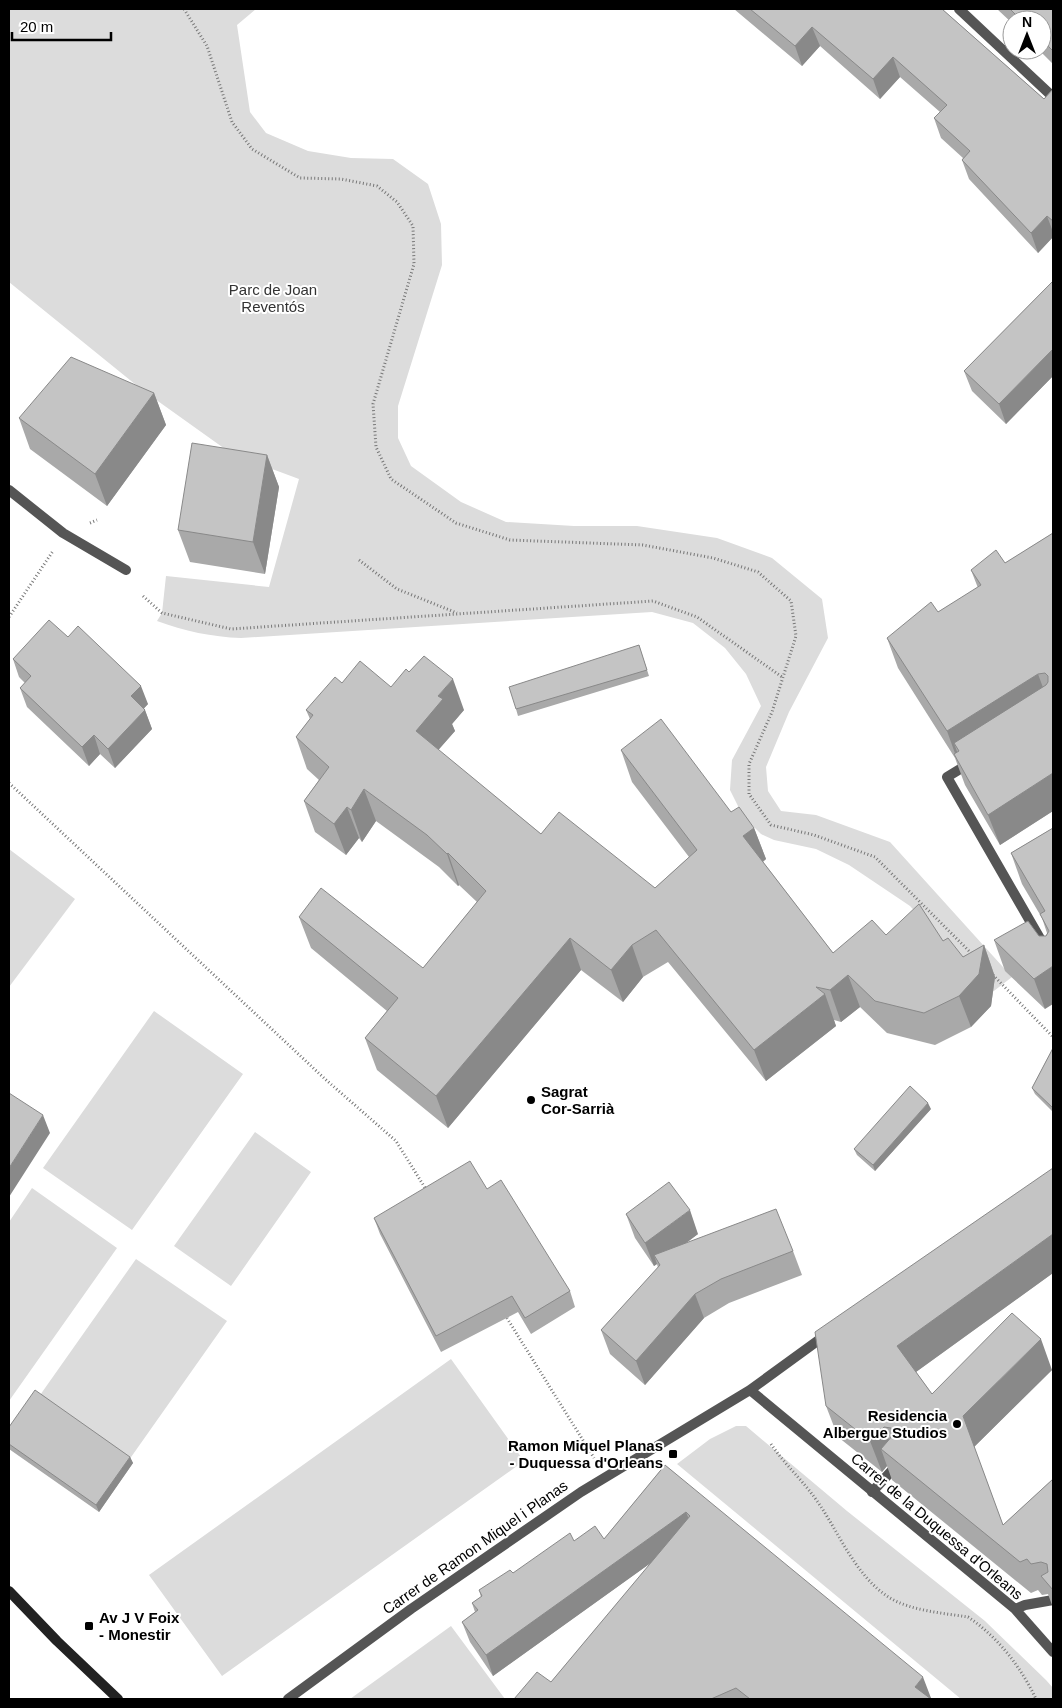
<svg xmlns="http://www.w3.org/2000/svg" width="1062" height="1708" font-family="Arial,sans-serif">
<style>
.green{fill:#dcdcdc}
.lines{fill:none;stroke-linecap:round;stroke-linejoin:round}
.path{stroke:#777;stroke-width:3;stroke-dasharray:1 2.5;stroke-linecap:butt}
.lane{stroke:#555;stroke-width:10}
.street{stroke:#555;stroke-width:10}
.secondary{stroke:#222;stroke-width:10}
.wall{fill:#a9a9a9}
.shaded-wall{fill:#898989}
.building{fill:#c4c4c4;stroke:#898989}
.poi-dot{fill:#000;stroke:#fff;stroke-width:2}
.labels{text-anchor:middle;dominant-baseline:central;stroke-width:4;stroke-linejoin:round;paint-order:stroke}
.park-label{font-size:15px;fill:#333;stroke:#fff}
.poi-label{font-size:15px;font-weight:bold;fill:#000;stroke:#fff;text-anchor:start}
.street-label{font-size:15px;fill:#000;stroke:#fff}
</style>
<rect width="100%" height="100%" fill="#fff"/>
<!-- green -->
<path class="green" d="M9 9H256L237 25 250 112 266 133 308 151 351 158 393 159 428 184 441 224 442 265 398 406V438L411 466 461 502 506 522 574 526H637L717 538 772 558 822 599 828 638 789 712 766 767 768 791 781 811 816 815 890 842 1012 977 990 994 910 906 849 865 816 849 774 840 761 834 743 816 730 790 732 760 761 706 746 674 725 648 693 623 652 612 241 638C212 637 184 631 157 621L162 613 166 576 269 587 299 479 232 454 141 389 9 282Z
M9 849 75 899 9 987Z
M154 1011 243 1074 132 1230 43 1168Z
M255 1132 311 1172 231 1286 174 1246Z
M32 1188 117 1248 9 1401V1222Z
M136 1259 227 1321 129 1460 38 1398Z
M451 1359 524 1461 222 1676 149 1575Z
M736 1426H746L847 1511 985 1621 1046 1680 1053 1688V1699H961L677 1464 710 1439Z
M451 1626 505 1699H350Z"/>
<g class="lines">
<!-- path -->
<path class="path" d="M184 9 207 46 232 122 252 149 300 178 341 179 377 186 397 202 413 226 414 264 373 404 376 447 391 479 456 523 510 540 643 545 713 558 758 572 791 601 796 636 772 712 749 764V794L771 825 814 835 875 857 972 954
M90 523 97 520
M359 560 397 589 457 613
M143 596 162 613 231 629 653 601 697 617 782 677
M9 617 53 551
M9 783 325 1079 396 1141 427 1191
M993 975 1053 1037
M505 1315 594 1458
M771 1444C783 1462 799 1477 812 1494 838 1528 853 1575 890 1598 912 1611 943 1613 968 1617 998 1637 1021 1667 1036 1699"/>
<!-- lane -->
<path class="lane" d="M872 1492 898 1464"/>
<!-- street -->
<path class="street" d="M959 9 1053 97
M9 490 63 533 126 570
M970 763 947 777 1053 961
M750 1390 1015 1609 1053 1652
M1015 1609 1025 1605 1053 1600
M288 1699 411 1609 581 1492 750 1390 827 1334"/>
<!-- secondary -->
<path class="secondary" d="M9 1591 57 1641 118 1699"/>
</g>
<!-- wall -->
<path class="wall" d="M734 9H942L1044 99 1053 89V237L1038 253 969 179 962 160 963 158 941 138 934 118 940 112 900 77 880 99 820 46 802 66Z
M997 9H1053V64L1039 50H1042V20H1012V23Z
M1053 281V376L1006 424 972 391 964 371Z
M154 393 166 425 107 506 30 449 19 418Z
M267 455 279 487 265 574 190 562 178 530Z
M1053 533V811L1000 845 965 785 955 758 898 668 887 638 938 612 978 588 971 570 1005 563Z
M68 637 148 704 144 708 152 729 115 768 100 754 89 766 27 707 20 688 25 683 19 677 13 659Z
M639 645 649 676 518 716 516 709Z
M342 683 391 687 464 710 452 724 455 731 438 750 541 834 655 888 689 857 632 782 621 750 731 812 754 828 766 859 763 862 833 953 886 935 943 941 963 957 984 945 995 977 991 1006 971 1027 935 1045 887 1033 860 1007 841 1022 834 1020 836 1026 766 1081 668 962 643 977 623 1002 581 970 448 1128 377 1070 365 1038 387 1011 311 948 299 917 423 968 477 902 459 885 458 886 439 867 376 821 362 842 359 838 346 855 315 832 304 801 319 780 307 769 296 737 310 719 306 710Z
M1053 828 1045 1009 1005 971 994 940 1046 936 1047 933 1042 918 1022 884 1011 853Z
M1053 1048V1112L1035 1094 1032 1088Z
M931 1109 875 1171 857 1155 854 1149Z
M1053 1168V1273L916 1372 932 1394 1052 1370 974 1447 1003 1525 1053 1479V1608L1048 1594 1042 1595 1038 1590 1031 1593 892 1480 887 1466 882 1472 838 1437 826 1406Z
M487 1189 570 1291 575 1307 531 1334 518 1312 441 1352 380 1234 374 1218Z
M626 1214 698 1234 685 1244 793 1251 802 1275 729 1303 704 1318 645 1385 610 1354 601 1330 658 1268 657 1264 654 1266 635 1238Z
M9 1427 130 1457 133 1463 99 1512 9 1449Z
M665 1465 931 1698H930L931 1699H514L551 1682 652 1562 493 1676 470 1642 462 1622 475 1612 472 1603 481 1597 479 1590 513 1573 574 1541 604 1539Z"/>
<!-- shaded-wall -->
<path class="shaded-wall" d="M812 27 820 46 802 66 795 46Z
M893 57 900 77 880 99 873 79Z
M1047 216 1053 232V237L1038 253 1031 233Z
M1053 349V376L1006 424 999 404Z
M154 393 166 425 107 506 95 474Z
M267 455 279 487 265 574 253 542Z
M1038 674 1049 704 959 751 954 743 960 760 957 759 947 731Z
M453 679 464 710 452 724 455 731 427 763 416 731 438 696Z
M141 686 148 704 138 715 131 696Z
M145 710 152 729 115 768 108 749Z
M94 735 100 754 89 766 82 747Z
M1053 773V811L1000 845 988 815Z
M364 789 376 821 362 842 351 810Z
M347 807 359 838 346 855 334 824Z
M754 828 766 859 754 868 743 836Z
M448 853 459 885 458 886 447 854Z
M570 938 581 970 448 1128 436 1096Z
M632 945 643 977 623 1002 611 970Z
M984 945 995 977 991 1006 971 1027 959 996Z
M1053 966V1004L1045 1009 1034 979Z
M848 975 860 1007 841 1022 830 990Z
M825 994 836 1026 766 1081 754 1050Z
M928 1103 931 1109 875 1171 873 1165Z
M43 1115 50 1133 9 1197V1168Z
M690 1210 698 1234 659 1263 654 1255 657 1264 654 1266 645 1243Z
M1053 1234V1273L909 1377 897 1346Z
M695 1294 704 1318 645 1385 636 1361Z
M1041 1339 1052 1370 974 1447 963 1416Z
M884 1427 896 1458 881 1449 887 1466 882 1472 870 1441Z
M130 1457 133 1463 99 1512 96 1505Z
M686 1512 694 1532 493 1676 486 1655Z
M923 1677 931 1698 929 1699 915 1687Z"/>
<!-- building -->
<path class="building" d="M750 9H942L1044 99 1053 89V221L1047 216 1031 233 962 160 970 151 934 118 947 105 893 57 873 79 812 27 795 46Z
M1010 9H1053V51L1042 40V20H1021Z
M1053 281V349L999 404 964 371Z
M71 357 154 393 95 474 19 418Z
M192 443 267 455 253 542 178 530Z
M1053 533V773L988 815 954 754 959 751 954 743 1046 685 1048 682V676L1045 673 1038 674 947 731 887 638 931 602 938 612 981 585 971 570 996 550 1005 563Z
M49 620 68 637 78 626 141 686 131 696 145 710 108 749 94 735 82 747 20 688 31 676 13 659Z
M639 645 647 670 516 709 509 687Z
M424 656 453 679 438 696 443 699 416 731 541 834 559 812 655 888 697 850 621 750 661 719 731 812 739 807 754 828 743 836 833 953 872 920 886 935 919 904 943 941 948 938 963 957 984 945 979 974 959 996 924 1013 875 1001 848 975 830 990 816 987 825 994 754 1050 656 930 632 945 611 970 570 938 436 1096 365 1038 398 998 299 917 321 888 423 968 486 891 448 853 447 854 427 835 364 789 351 810 347 807 334 824 304 801 329 767 296 737 313 715 306 710 335 677 342 683 360 661 391 687 406 669 409 672Z
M1053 828V966L1034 979 994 940 1028 921 1039 936H1046L1049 931 1040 914 1045 911 1011 853Z
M1053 1048V1108L1032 1088Z
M910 1086 928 1103 873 1165 854 1149Z
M9 1093 43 1115 9 1168Z
M470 1161 487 1189 501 1180 570 1291 525 1318 512 1296 436 1336 374 1218Z
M1053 1168V1234L897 1346 932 1394 1012 1313 1041 1339 963 1416 1003 1525 1053 1479V1590L1041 1576 1048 1572 1047 1564 1041 1562 1031 1564 1027 1559 1020 1562 881 1449 893 1435 891 1428 884 1427 870 1441 826 1406 815 1332Z
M669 1182 690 1210 645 1243 626 1214Z
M776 1209 793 1251 721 1279 695 1294 636 1361 601 1330 660 1265 654 1255Z
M35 1390 130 1457 96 1505 9 1444V1427Z
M665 1465 923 1677 915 1687 931 1699H750L736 1688 711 1699H514L537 1672 551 1682 690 1516 686 1512 486 1655 462 1622 478 1610 472 1603 482 1596 479 1590 510 1570 513 1573 570 1533 574 1541 595 1526 604 1539Z"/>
<!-- markers -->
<g class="poi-dot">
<circle cx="531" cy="1100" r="5"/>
<circle cx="957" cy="1424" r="5"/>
<rect x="668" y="1449" width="10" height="10" rx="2.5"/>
<rect x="84" y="1621" width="10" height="10" rx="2.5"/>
</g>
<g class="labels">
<!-- park labels -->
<g class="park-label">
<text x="273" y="289">Parc de Joan<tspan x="273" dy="17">Reventós</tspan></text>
</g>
<!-- poi labels -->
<g class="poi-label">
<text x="541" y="1091">Sagrat<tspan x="541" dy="17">Cor-Sarrià</tspan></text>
<text x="947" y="1415" text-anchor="end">Residencia<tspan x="947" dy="17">Albergue Studios</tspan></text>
<text x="663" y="1445" text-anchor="end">Ramon Miquel Planas<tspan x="663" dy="17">- Duquessa d'Orleans</tspan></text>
<text x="99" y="1617">Av J V Foix<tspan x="99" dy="17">- Monestir</tspan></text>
</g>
<!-- street labels -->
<g class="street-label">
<text transform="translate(937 1526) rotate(40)">Carrer de la Duquessa d'Orleans</text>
<text transform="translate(475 1547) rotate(-35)">Carrer de Ramon Miquel i Planas</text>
</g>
</g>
<!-- border -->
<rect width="1062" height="1708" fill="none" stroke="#000000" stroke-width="20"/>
<!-- north arrow -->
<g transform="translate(1027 35)"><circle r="24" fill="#ffffff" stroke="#999999"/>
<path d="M0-4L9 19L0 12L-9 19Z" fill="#000000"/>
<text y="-8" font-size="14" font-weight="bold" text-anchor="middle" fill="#000000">N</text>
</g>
<!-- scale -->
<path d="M12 32v8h99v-8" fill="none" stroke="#000000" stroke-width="2.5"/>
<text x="20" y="32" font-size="15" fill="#000000" stroke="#ffffff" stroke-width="4" paint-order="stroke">20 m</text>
</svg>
